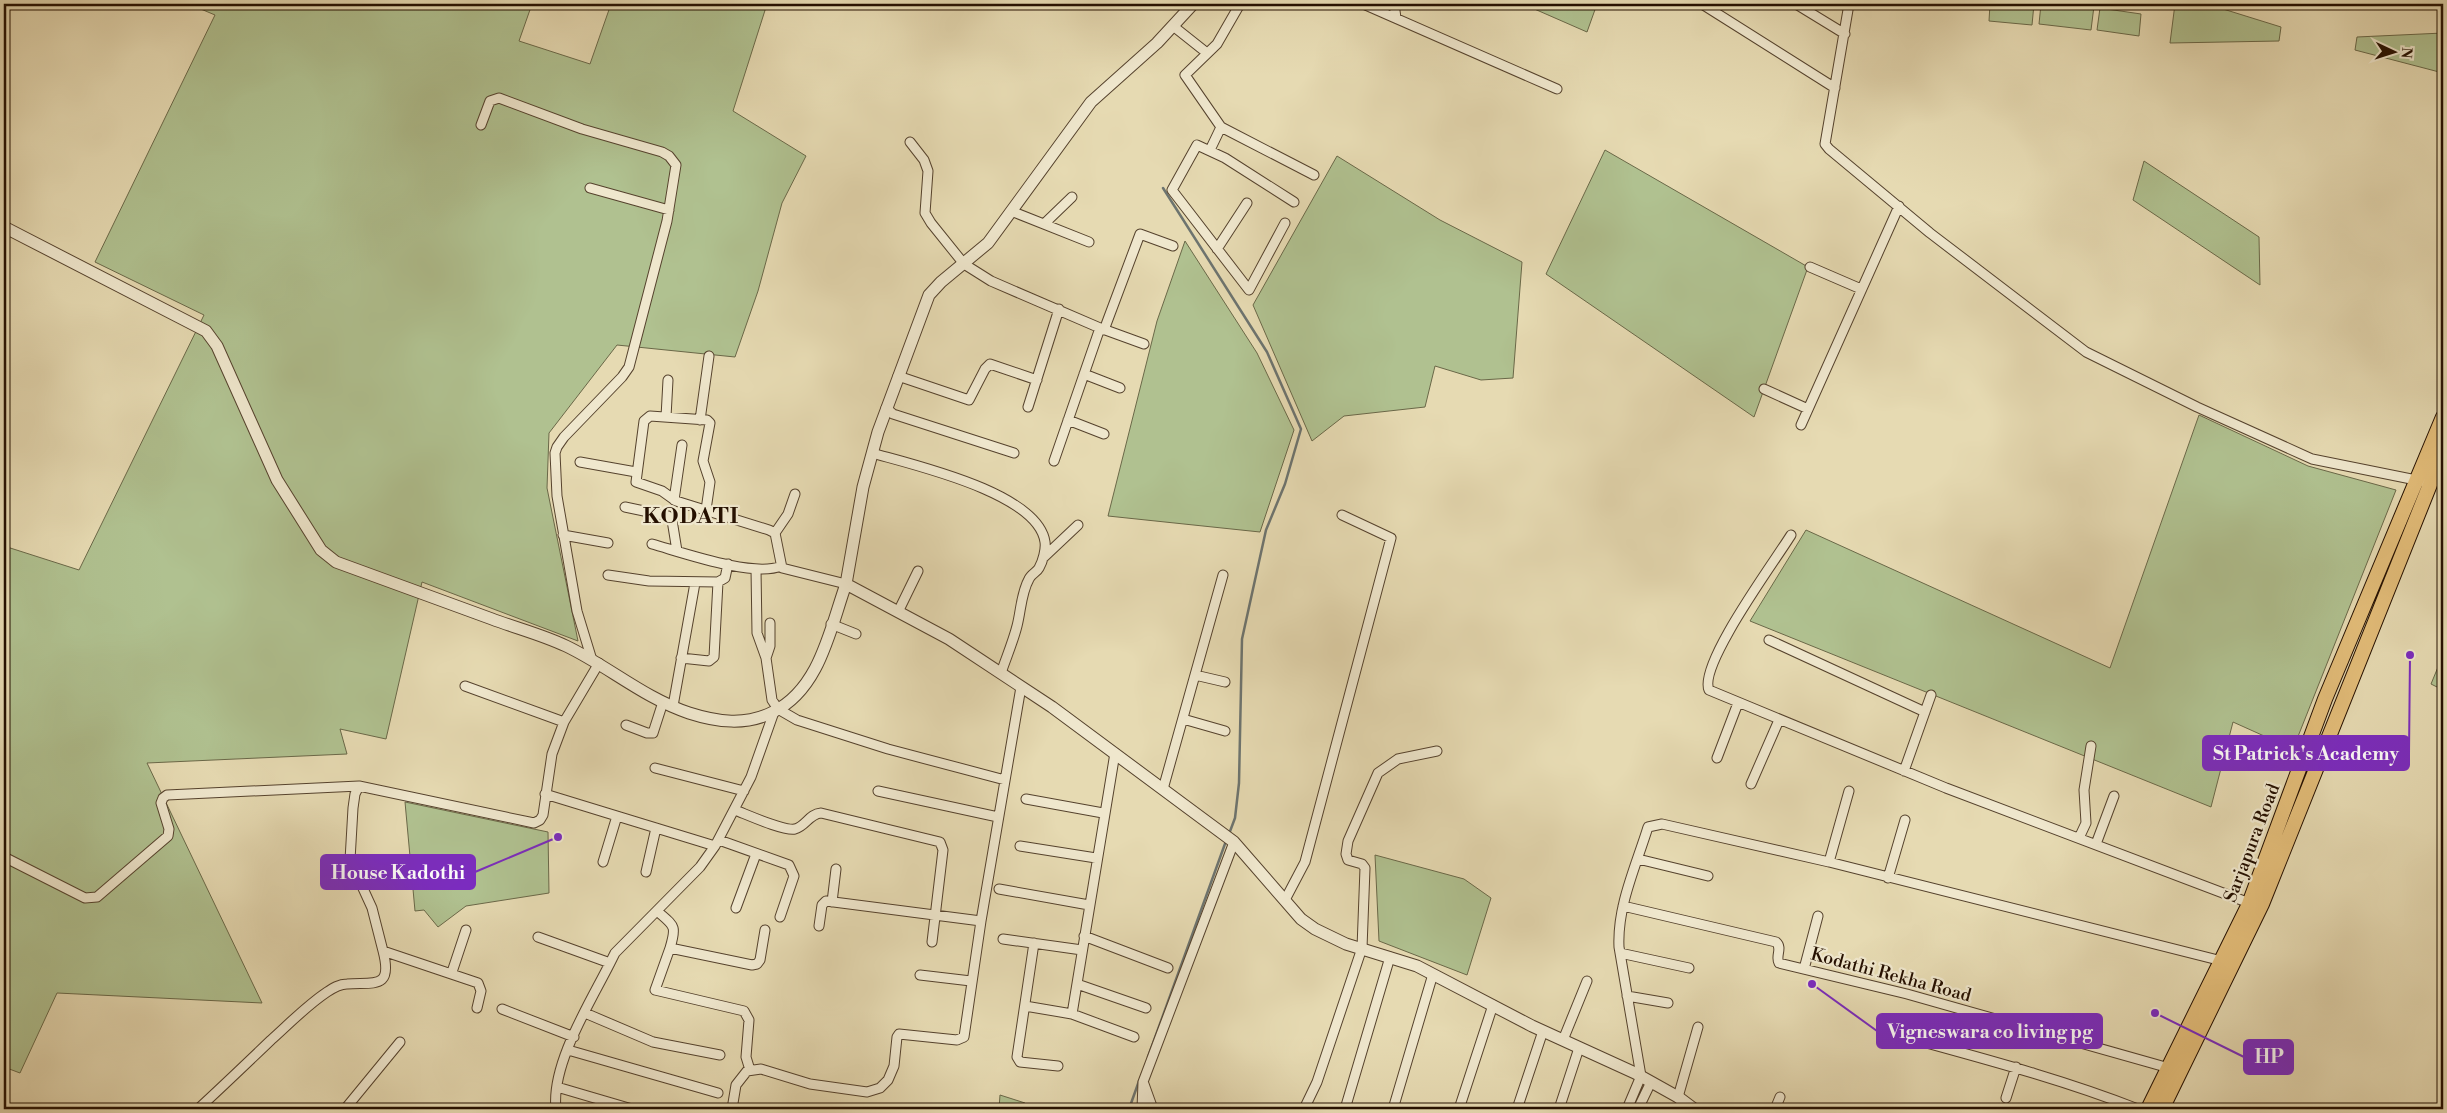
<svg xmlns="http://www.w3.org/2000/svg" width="2447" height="1113" font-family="'Libre Bodoni',serif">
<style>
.green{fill:#b0c190;stroke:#6a6848}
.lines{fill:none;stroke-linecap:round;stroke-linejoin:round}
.stream{stroke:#6d746f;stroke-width:2.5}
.minor-casing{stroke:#55422d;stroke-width:11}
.tertiary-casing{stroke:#55422d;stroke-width:13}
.primary-casing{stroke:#251001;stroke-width:16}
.minor{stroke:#efe7cd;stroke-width:9}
.tertiary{stroke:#efe7cd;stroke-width:11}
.primary{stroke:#e3bd79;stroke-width:14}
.labels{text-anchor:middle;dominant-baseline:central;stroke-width:4.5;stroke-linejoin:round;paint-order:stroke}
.street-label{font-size:18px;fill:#251001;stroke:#efe7cd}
.district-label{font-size:22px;font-weight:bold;letter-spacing:1px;fill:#251001;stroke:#efe7cd}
.leader{fill:none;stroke:#7b2cbf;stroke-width:2}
.callout-dot{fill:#7b2cbf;stroke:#efe7cd;stroke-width:2}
.callout{fill:#7b2cbf;stroke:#7b2cbf;stroke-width:2}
.callout-label{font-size:19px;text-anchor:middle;font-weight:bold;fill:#fff}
</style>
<rect width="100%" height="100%" fill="#e6dab2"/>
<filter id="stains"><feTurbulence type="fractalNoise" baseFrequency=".004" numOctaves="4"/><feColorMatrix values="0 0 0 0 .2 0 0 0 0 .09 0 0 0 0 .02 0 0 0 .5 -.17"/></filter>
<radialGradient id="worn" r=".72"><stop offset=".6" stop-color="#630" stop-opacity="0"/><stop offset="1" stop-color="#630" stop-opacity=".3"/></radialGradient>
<!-- green -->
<path class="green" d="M189 4H532L519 41 590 64 611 4H767L733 111 806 156 782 203 758 291 735 357 617 345 549 433 547 488 578 641 422 582 386 739 340 729 347 754 147 763 262 1003 57 993 20 1073 4 1067V546L79 570 204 315 95 262 215 15Z
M1523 4H1597L1587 32Z
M1990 4H2034L2032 25 1989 21Z
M2041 4 2094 6 2091 30 2039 24Z
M2175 4H2207L2281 27 2279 41 2170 43Z
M2100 8 2141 14 2139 36 2097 30Z
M2443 33V73L2355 50 2357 37Z
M1605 150 1808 267 1754 417 1546 274Z
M1337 156 1440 220 1522 262 1513 378 1481 380 1435 366 1425 407 1344 416 1312 441 1253 305Z
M2144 161 2259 237 2260 285 2133 200Z
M1185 241 1257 353 1294 430 1260 532 1108 516 1157 321Z
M2199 415 2308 466 2396 490 2293 749 2233 722 2211 807 1750 621 1806 530 2110 668Z
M2443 655V690L2431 684Z
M405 802 548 832 549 893 466 906 438 927 424 910 415 911Z
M1375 855 1464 879 1491 898 1467 975 1379 941Z
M1000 1095 1025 1103 1031 1109H999Z"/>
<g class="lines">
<!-- stream -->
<path class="stream" d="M1163 188 1267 352 1301 429 1285 484 1266 530 1242 639 1239 783 1235 818 1229 834
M1148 1057 1226 841
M1129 1109 1139 1081"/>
<defs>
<path id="minor" d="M1363 4 1557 89
M1394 4 1396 18
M1702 4 1835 88
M1796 4 1845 34
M1849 4 1825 144 1829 149 1930 233 2086 352 2197 407 2312 459 2431 483
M1173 26 1207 53
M481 125 490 101 499 98 582 129 662 152 669 156 676 165 667 221 629 367 622 377 564 437 557 447 555 453 557 496 577 611 592 660
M1221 127 1314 175
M910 142 924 160 928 171 925 213 931 223 964 264 991 281 1100 328 1054 461
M1210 150 1221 127 1185 75 1217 44 1240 4
M590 188 669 210
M1011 211 1089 242
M1285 223 1249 290 1172 190 1197 145 1225 158 1294 202
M1044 224 1072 197
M1217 249 1247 203
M1810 267 1861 289
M1100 328 1144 344
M1104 330 1140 234 1173 246
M1084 374 1120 388
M898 376 969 400 985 369 990 364 1037 380
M1764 389 1808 409
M1028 407 1059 309
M886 408 893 414 1014 453
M666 417 668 380
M700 420 709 356
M1068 420 1104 434
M1801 425 1899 206
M872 453C914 465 1038 493 1045 542 1046 549 1043 561 1039 568 1037 572 1031 574 1029 579 1021 593 1021 611 1017 626 1013 642 1006 658 1001 673
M580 462 636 472
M674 500 682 445
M625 507 668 516 672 520 677 551
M706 510 710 482 703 461 710 423 707 420 650 416 644 421 636 482 662 491 676 501 769 530 775 533 782 568 846 584
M775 533 788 514 795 494
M563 535 608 543
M1791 535C1775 561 1698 665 1709 690L1946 788 2252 904
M652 544C681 552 754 578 781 566
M1043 558 1078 525
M756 569 757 633 766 658 772 700 778 709 797 720 888 749 1005 780
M608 575 649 581 718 582 725 578 728 564
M898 612 918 571
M831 624 856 634
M1769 640 1925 712
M681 658 709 661 714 657 718 582
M766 658 770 646V623
M1195 675 1225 682
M465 686 564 722
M673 706 695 583
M1183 719 1225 731
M626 725 647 733H653L663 702
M1115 753 1072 1014 1134 1037
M1717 758 1738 703
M655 768 744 791
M1904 771 1931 695
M1751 784 1779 720
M359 786 355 794 353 808 350 860 372 908 383 951 478 983 481 991 477 1008
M1163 789 1223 575
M878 791 998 817
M545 794 715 846
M1026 799 1103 813
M735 810C748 815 783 831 795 829 806 826 809 814 821 813L940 842 943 850 932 942
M2079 838 2086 823 2084 790 2091 746
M719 840 789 865 794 876 780 917
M2096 844 2114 796
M1020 846 1096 858
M4 857 85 898 97 897 168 836 169 829 161 803 163 798 167 795 359 786 534 823 540 820 543 815 552 754 564 722 599 663
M1638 859 1708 876
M603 862 617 816
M1829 862 1849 791
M646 872 656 828
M1888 878 1905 820
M999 889 1089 905
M1285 900 1305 862 1391 538 1342 515
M832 902 836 869
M1623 906 1776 942C1783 948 1775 956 1779 963L1907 994 2169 1068
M736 908 756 854
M657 911C674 926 677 925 670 948L752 965 757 964 760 960 765 930
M819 926 822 905 826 901 981 921
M1084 936 1168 968
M538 937 610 963
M1003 939 1082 950
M1034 943 1017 1057 1020 1062 1058 1066
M670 948 655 990 744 1011 749 1020 746 1057 750 1070
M1620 953 1689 968
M1804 969 1818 916
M452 972 466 930
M920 975 971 981
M1077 984 1146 1008
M1627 996 1668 1003
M1025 1006 1072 1014
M502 1009 574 1037
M585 1013 653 1042 720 1055
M1894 1034C1977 1057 2059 1078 2138 1109
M1563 1040 1587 981
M568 1050 718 1093
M1144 1084 1153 1109
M557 1087 632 1109
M1678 1097 1698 1027
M2006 1098 2016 1067
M198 1109C223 1086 247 1063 271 1040 289 1024 306 1006 327 992 333 988 339 984 347 984 374 982 393 990 383 951
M345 1109 400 1042
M556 1109C551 1064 590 1003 610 963L615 953 700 867 715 846 751 777 774 712
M732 1109 736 1085 747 1071 761 1069 810 1084 867 1092 880 1088 888 1080 894 1066 897 1037 899 1034 957 1040 964 1037 981 921 1021 687
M1142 1109 1143 1082 1234 842
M1304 1109 1317 1082 1362 948 1365 868 1362 864 1348 860 1346 854 1348 841 1378 773 1398 759 1437 751
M1345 1109 1390 957
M1393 1109 1433 974
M1459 1109 1493 1005
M1517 1109 1543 1031
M1559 1109 1579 1048
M1627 1109 1641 1076 1619 947C1617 906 1636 866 1648 827L1662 824 1829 862 2222 961
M1638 1109 1651 1082
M1775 1109 1780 1097"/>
<path id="tertiary" d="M4 227 206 331 217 346 277 480 321 550 336 562C388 581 440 600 492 619 516 628 543 635 566 646 608 666 644 698 689 713 717 722 746 726 773 712 820 689 830 629 846 584L949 639 1052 707 1234 842 1301 919 1315 929 1346 944 1417 966 1532 1026 1635 1073 1678 1097 1694 1109
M846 584 863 487 878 432 929 295 941 282 988 243 1091 102 1157 43 1193 4"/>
<path id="primary" d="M2148 1109 2249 904 2325 699 2443 417
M2162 1109 2262 904 2443 452"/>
</defs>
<!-- minor casing -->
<use href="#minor" class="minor-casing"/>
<!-- tertiary casing -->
<use href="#tertiary" class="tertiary-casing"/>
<!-- primary casing -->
<use href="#primary" class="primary-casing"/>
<!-- minor -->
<use href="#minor" class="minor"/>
<!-- tertiary -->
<use href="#tertiary" class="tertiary"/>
<!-- primary -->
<use href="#primary" class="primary"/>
</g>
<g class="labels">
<!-- street labels -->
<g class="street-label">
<text transform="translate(2252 843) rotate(-69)">Sarjapura Road</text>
<text transform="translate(1891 975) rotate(15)">Kodathi Rekha Road</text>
</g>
<!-- district labels -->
<g class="district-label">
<text x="691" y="516">KODATI</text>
</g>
</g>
<!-- callouts -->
<path class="leader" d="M2410 655L2409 753M558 837L475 872M1812 984L1877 1031M2155 1013L2244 1057"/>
<g class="callout-dot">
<circle cx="2410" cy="655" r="5"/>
<circle cx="558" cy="837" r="5"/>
<circle cx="1812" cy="984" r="5"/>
<circle cx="2155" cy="1013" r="5"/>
</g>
<g class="callout">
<rect x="2203" y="736" width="206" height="34" rx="5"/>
<rect x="321" y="855" width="154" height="34" rx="5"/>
<rect x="1877" y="1014" width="225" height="34" rx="5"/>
<rect x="2244" y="1040" width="49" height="34" rx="5"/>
</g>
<g class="callout-label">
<text x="2306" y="760">St Patrick's Academy</text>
<text x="398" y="879">House Kadothi</text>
<text x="1990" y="1038">Vigneswara co living pg</text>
<text x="2269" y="1063">HP</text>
</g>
<!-- margin -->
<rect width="2447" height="1113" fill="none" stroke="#e6dab2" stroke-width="20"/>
<rect x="5" y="5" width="2437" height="1103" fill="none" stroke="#251001" stroke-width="2.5"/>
<rect x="10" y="10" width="2427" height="1093" fill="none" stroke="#251001"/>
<!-- north arrow -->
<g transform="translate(2394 52) rotate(94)" stroke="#efe7cd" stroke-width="4" paint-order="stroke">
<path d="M0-4L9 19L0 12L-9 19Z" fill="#251001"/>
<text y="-8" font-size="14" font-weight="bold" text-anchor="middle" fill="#251001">N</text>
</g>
<rect width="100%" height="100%" filter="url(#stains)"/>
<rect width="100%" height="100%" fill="url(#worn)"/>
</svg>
